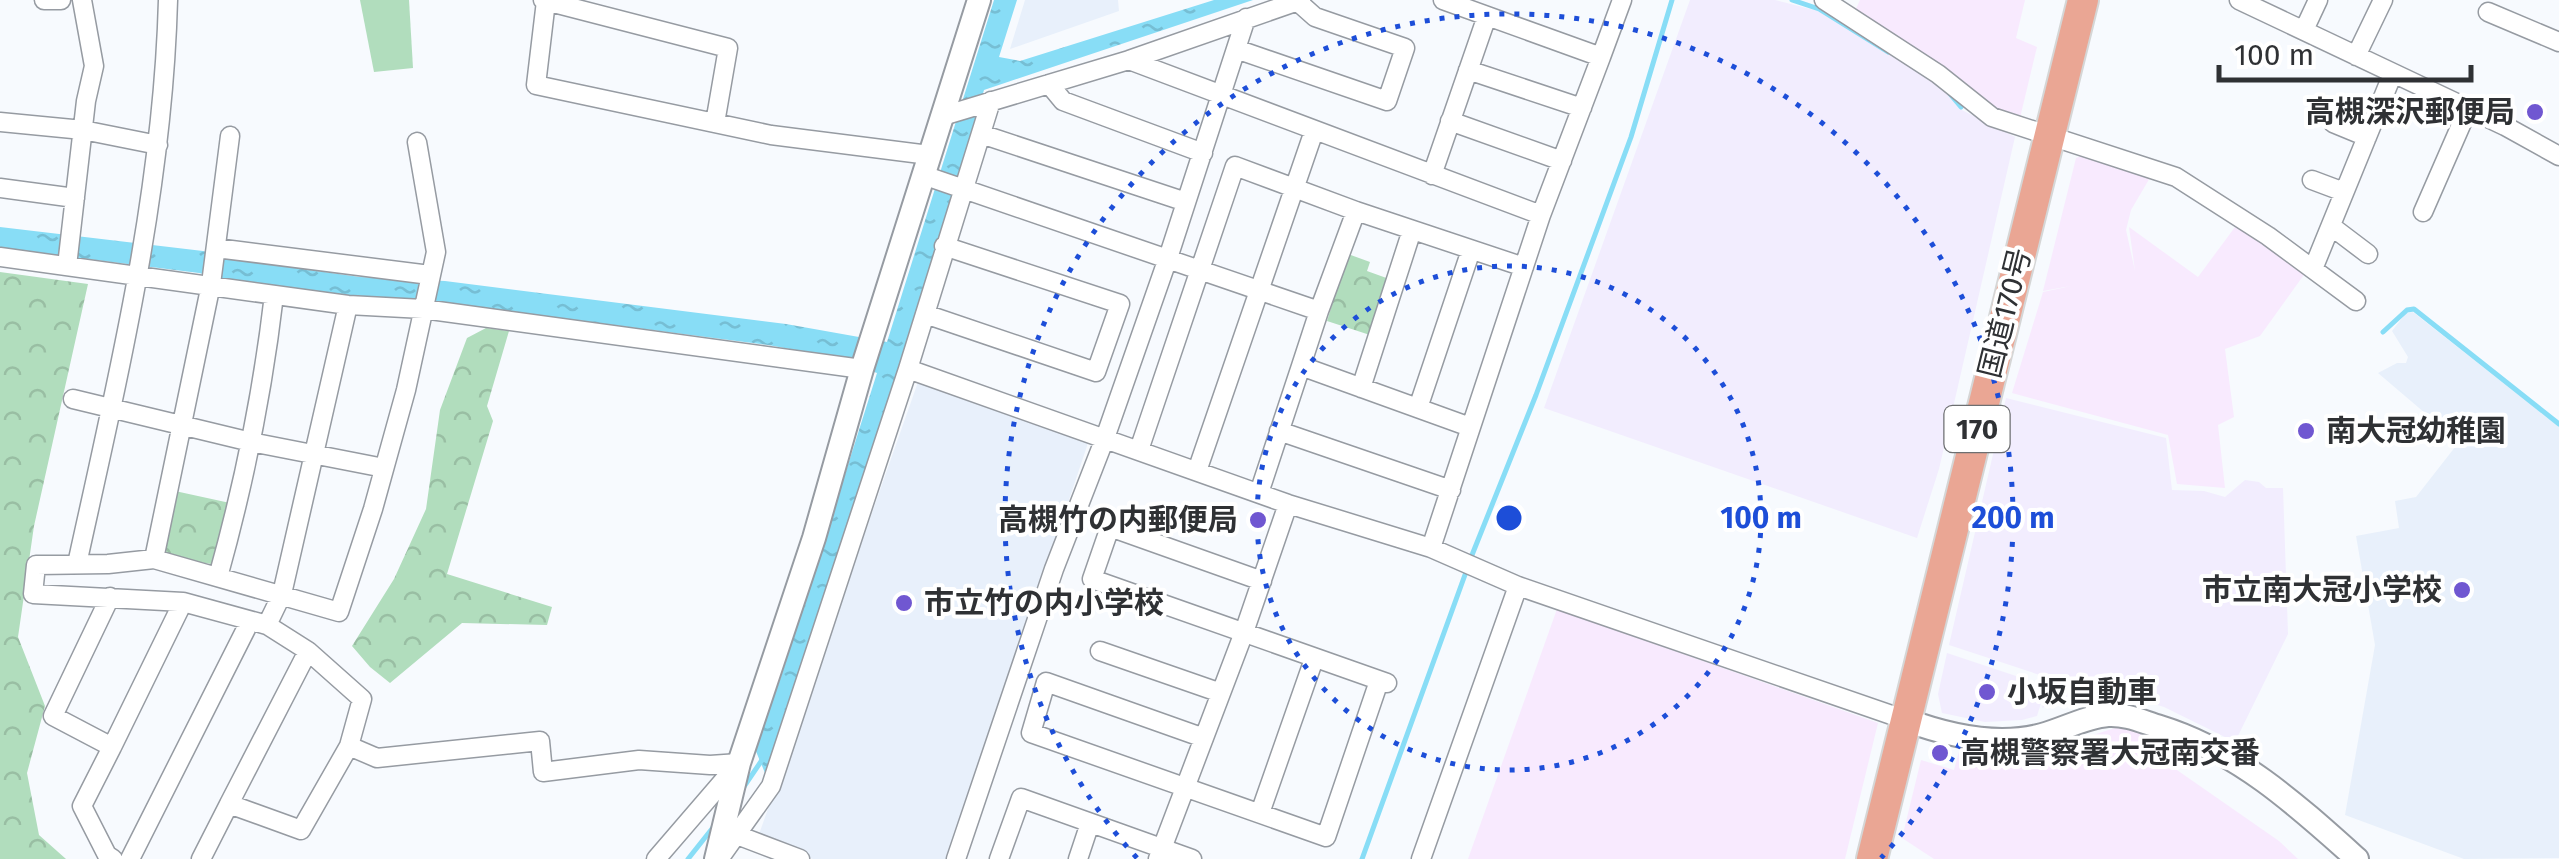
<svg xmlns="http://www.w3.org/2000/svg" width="2559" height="859" font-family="'Fira Sans','Noto Sans JP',sans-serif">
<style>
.commercial{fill:#f8eafe}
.industrial{fill:#f2edfe}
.built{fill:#e8f0fb}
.forest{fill:url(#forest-crowns)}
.pitch{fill:#b1ddbd}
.water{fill:url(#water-ripples)}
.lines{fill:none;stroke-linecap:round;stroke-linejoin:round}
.stream{stroke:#88ddf6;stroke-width:5}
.minor-casing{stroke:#969ba2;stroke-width:21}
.tertiary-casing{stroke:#969ba2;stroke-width:26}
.trunk-casing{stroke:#d5d6d6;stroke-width:34}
.minor{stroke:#fff;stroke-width:18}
.tertiary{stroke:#fff;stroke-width:22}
.trunk{stroke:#eaa694;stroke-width:30}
.ring{fill:none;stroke:#1d4ed8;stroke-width:5;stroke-dasharray:5 10}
.poi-dot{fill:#7057d1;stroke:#fff;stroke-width:4}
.labels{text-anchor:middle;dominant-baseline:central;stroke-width:8;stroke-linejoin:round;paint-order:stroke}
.shield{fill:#fff;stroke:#6d6f71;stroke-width:2.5}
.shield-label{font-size:28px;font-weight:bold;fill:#2f3134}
.poi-label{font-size:30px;font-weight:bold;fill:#2f3134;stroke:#fff;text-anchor:start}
.street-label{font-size:30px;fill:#2f3134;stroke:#fff}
.centre{fill:#1d4ed8;stroke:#fff;stroke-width:5}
.ring-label{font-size:30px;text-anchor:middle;font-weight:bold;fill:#1d4ed8;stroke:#fff;stroke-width:8;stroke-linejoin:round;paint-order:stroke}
</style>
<defs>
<pattern id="forest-crowns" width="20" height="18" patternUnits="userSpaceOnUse" patternTransform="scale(2.5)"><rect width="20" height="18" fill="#b1ddbd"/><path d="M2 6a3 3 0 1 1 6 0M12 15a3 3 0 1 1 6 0" fill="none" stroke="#99bea3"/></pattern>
<pattern id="water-ripples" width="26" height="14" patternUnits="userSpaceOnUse" patternTransform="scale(2.5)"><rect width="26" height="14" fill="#88ddf6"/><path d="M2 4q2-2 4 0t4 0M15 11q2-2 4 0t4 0" fill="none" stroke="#76bed4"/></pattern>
</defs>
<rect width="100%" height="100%" fill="#f7fafe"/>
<!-- commercial -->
<path class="commercial" d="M1860 0H2025L2016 38 2037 47 2019 122 1988 111 1854 13Z
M2084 155 2151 176 2131 210 2126 230 2135 271 2129 227 2198 277 2238 223 2306 272 2260 336 2225 349 2234 417 2218 425 2225 488 2177 484 2168 435 2012 393 2043 292 2071 286 2043 291 2076 158Z
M1557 609 1878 723 1845 859H1468Z
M2115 728 2137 729 2143 736 2141 745 2279 841 2298 859H1934L1902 838 1921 760 1954 770 1960 748 2006 758 2027 756Z"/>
<!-- industrial -->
<path class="industrial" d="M1690 0H1775L1818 11 1937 82 1960 109 2015 137 1939 469 1917 538 1544 408Z
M2006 398 2166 438 2172 490 2204 491 2225 497 2245 480 2259 482 2266 488H2283L2288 634 2235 742 2164 707 2122 694 2080 692 2042 708 2046 687 2037 716 2022 720 1985 722 1942 713 1938 694 1947 653 2046 686 2049 678 1949 645Z"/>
<!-- built -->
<path class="built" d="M1025 0H1118L1119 11 1010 49Z
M2413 312 2559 427V858L2464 859 2345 815 2375 645 2356 536 2399 528 2395 501 2416 497 2459 442 2378 373 2397 363H2406L2408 357 2392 331 2406 313Z
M918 382 1088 443 949 859H813L757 840Z"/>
<!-- forest -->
<path class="forest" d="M1348 254 1370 262 1367 271 1392 280 1373 336 1327 321Z
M0 272 88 284 34 526 18 637 45 706 27 773 39 835 66 859H0Z
M486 328 509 331 487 406 493 421 447 574 552 607 547 625 462 623 390 683 370 667 352 646 394 579 426 509 440 410 467 338Z
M175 491 230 503 217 562 211 564 169 557 162 549Z"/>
<!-- pitch -->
<path class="pitch" d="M360 0H409L413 68 374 72Z"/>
<!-- water -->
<path class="water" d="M994 0H1017L999 57 1020 61 1214 0H1253L984 90 925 288 777 748 765 773 755 749 781 677 877 373 828 356 768 345 528 314 255 286 199 273 0 248V227L203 251 252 262 360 277 445 281 786 324 887 342Z"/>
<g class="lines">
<!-- stream -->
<path class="stream" d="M1792 0 1819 9 1888 52
M1950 94 1961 107
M2383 332 2407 310 2414 309 2559 424
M1472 555 1536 395 1631 137 1672 0
M743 788 762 760
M688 859 715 825
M1362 859 1466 572"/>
<defs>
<path id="minor" d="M44 0H61
M543 0 546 1 536 85 771 135 929 155
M1443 0 1601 57 1622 0
M1824 0 1938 74 1992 117 2176 177 2268 236 2356 301
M2239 0 2505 126 2559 156
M546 1 728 48 715 123
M2488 12 2559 42
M2304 30 2318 0
M1236 49 1387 101 1405 48 1315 17 1297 1
M2356 56 2383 0
M1129 60 1541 215
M1468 70 1582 108
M1049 84 1063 101 1203 153
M943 116 1129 60 1301 0
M1450 121 1562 161
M0 122 83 130 158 145
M2333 123 2367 137
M981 134 1186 202
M923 175 1319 311 1301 366 1470 427
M1432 175 1487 16
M2312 180 2344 192
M0 188 75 198
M1356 211 1524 267
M2423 212 2468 109
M2331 226 2368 254
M216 248 430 275
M0 257 348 305 423 309 862 369
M67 266 86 101 94 66 82 0
M2313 269 2393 73
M925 314 1096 372 1120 304 944 246
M908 369 1288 504 1431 548 1518 586 1906 720
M1361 388 1412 230
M73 399 251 442 384 468
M1418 408 1471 250
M1279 431 1451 490
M1139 450 1235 166 1356 211 1319 311
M1197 471 1314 131
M1259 493 1301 366
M1431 548 1541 215 1601 57
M154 559 211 284 230 136
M77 564C118 377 163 192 168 0
M218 577C244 484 263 390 274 295
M1262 581 1110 527 1092 579 1387 683
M110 597 53 716 112 747 82 806 107 855 113 859
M267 625 282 594 348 305
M1100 651 1221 693
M1204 738 1046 682 1031 733 1326 837 1379 681
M349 746 377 758 540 741 543 772 639 760 710 765 739 763
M112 747 183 602
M229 804 308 651
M1260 813 1314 659
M737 835 800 859
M130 859 250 621
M201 859 229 804 301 830 349 746 362 699 308 651 267 625 183 602 33 594 36 565 108 564 154 559 339 612 373 509 406 390 436 252 417 142
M656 859 737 765
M719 859 771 786 908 369 991 101
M956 859 1054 569 1105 438 1168 258 1246 18
M999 859 1021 798 1192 859
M1078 859 1090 823
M1158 859 1243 635 1288 504
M1421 859 1518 586"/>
<path id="tertiary" d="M1906 720C1949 736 1997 747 2042 735 2064 729 2085 717 2108 715 2127 714 2143 722 2160 727 2238 751 2298 806 2357 859
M716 859 739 763 814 538 862 369 979 0"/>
<path id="trunk" d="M1872 859 2083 0"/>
</defs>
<!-- minor casing -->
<use href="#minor" class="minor-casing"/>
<!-- tertiary casing -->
<use href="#tertiary" class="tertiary-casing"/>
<!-- trunk casing -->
<use href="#trunk" class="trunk-casing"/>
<!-- minor -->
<use href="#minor" class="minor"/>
<!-- tertiary -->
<use href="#tertiary" class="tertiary"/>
<!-- trunk -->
<use href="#trunk" class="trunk"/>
</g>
<!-- distance rings -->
<g class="ring">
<circle cx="1509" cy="518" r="252"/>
<path d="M1137 858A504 504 0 1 1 1881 858"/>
</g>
<!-- markers -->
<g class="poi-dot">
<circle cx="2535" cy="112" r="10"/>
<circle cx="2306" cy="431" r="10"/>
<circle cx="1258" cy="520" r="10"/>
<circle cx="2462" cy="590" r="10"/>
<circle cx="904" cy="603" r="10"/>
<circle cx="1987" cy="692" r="10"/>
<circle cx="1940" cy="753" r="10"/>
</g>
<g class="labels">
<!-- shield labels -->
<rect class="shield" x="1944.5" y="406" width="65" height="46" rx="8"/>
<g class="shield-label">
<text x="1977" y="429">170</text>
</g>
<!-- poi labels -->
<g class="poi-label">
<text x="2515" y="112" text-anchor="end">高槻深沢郵便局</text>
<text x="2326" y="431">南大冠幼稚園</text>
<text x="1238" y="520" text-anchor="end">高槻竹の内郵便局</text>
<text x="2442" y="590" text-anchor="end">市立南大冠小学校</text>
<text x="924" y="603">市立竹の内小学校</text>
<text x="2007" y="692">小坂自動車</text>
<text x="1960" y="753">高槻警察署大冠南交番</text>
</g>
<!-- street labels -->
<g class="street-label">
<text transform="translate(2005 313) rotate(-76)">国道170号</text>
</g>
</g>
<circle cx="1509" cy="518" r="15" class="centre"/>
<g class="ring-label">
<text x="1761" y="528">100 m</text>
<text x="2013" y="528">200 m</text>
</g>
<!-- scale -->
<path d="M2219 65v15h252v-15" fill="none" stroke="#2f3134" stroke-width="5"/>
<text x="2234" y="65" font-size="30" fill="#2f3134" stroke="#ffffff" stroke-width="8" paint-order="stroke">100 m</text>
</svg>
